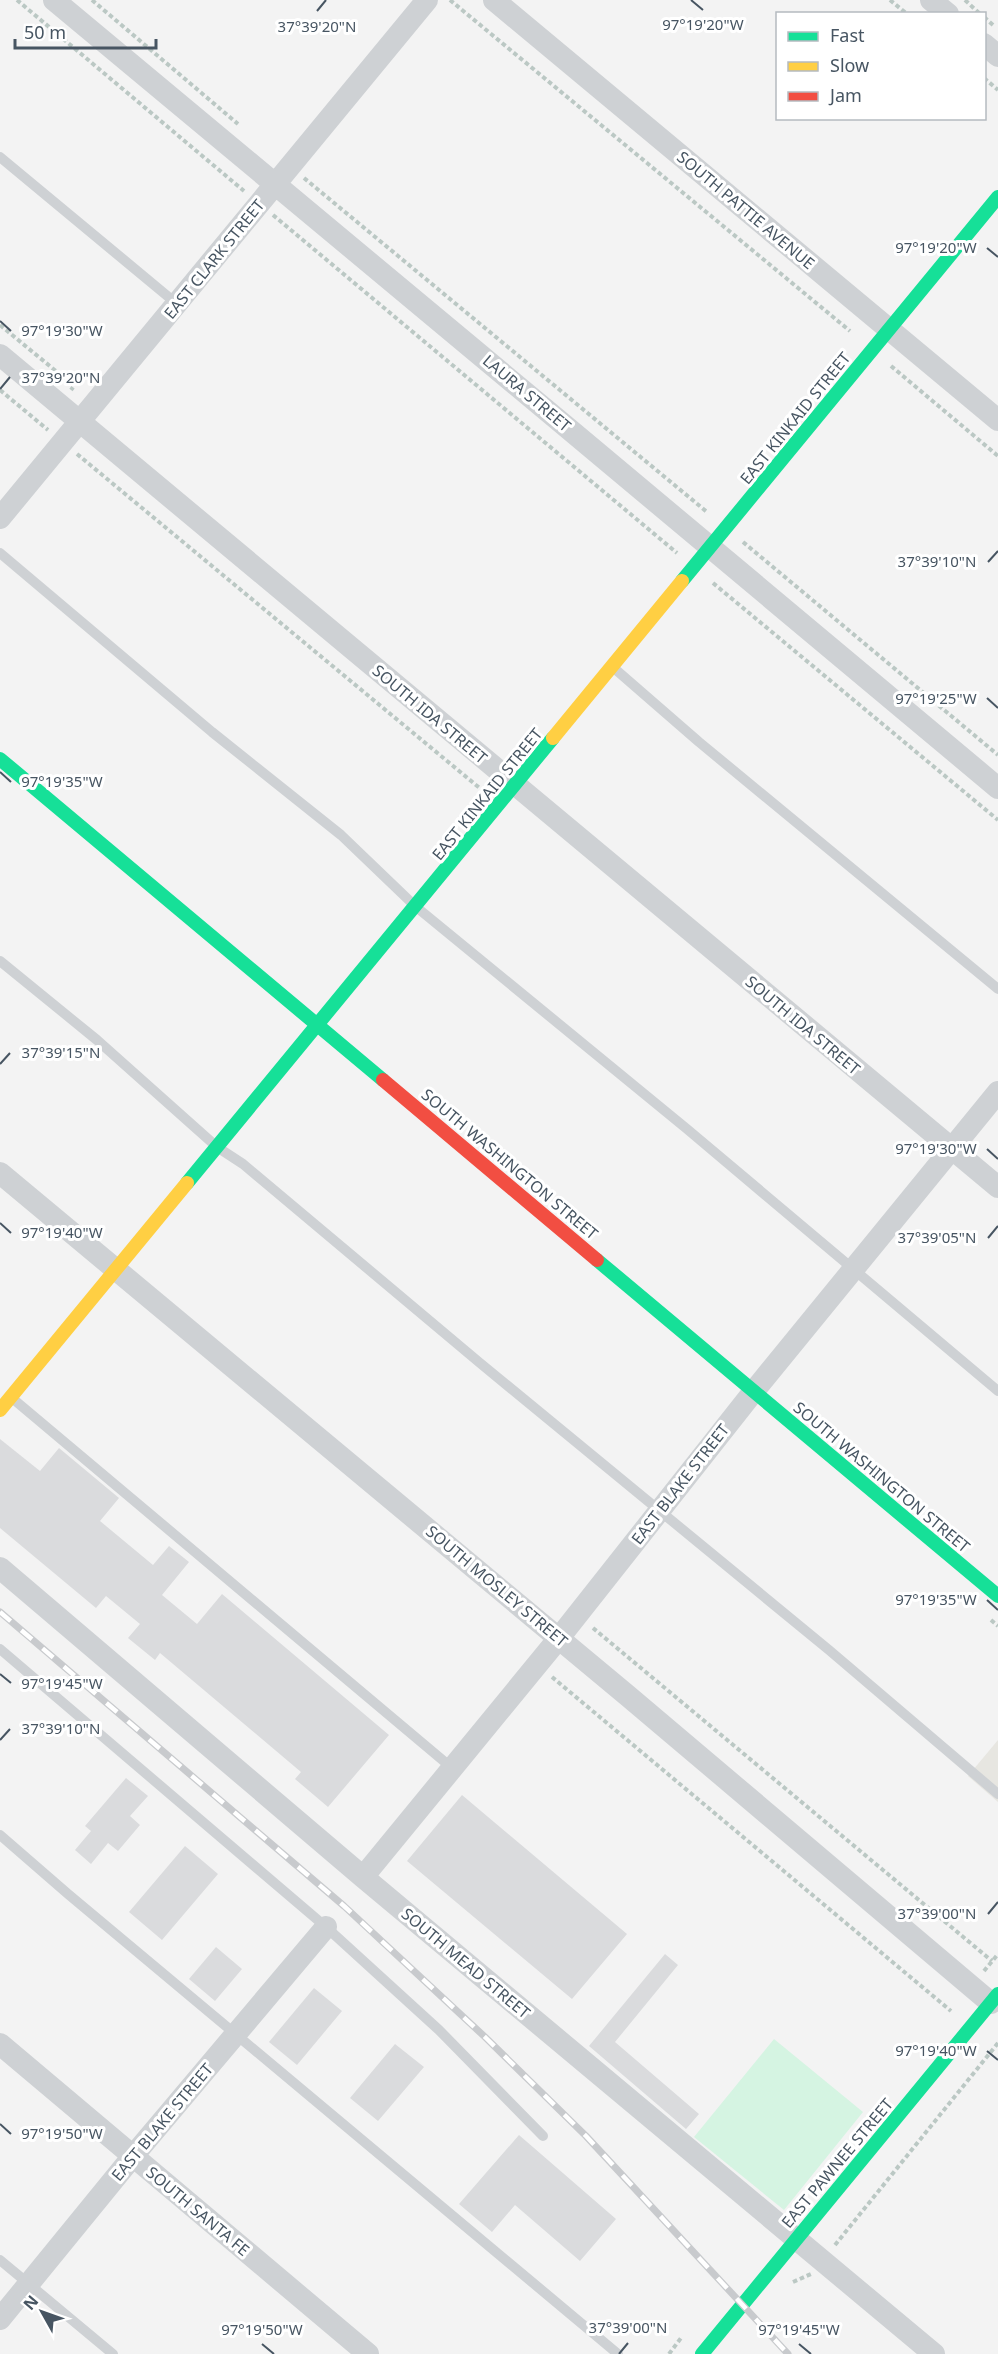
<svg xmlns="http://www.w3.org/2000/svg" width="998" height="2354" font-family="'Noto Sans',sans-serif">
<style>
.commercial{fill:#e7e6e1}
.green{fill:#d5f4e2}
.building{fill:#dadbdd}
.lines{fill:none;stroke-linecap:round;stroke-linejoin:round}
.path{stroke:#bbc8c4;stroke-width:4;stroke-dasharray:4.5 3;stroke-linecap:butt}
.lane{stroke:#ced1d4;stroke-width:10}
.street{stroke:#ced1d4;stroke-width:22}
.fast{stroke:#16e098;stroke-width:14}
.slow{stroke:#ffcf43;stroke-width:14}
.jam{stroke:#f24e42;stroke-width:14}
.rail-casing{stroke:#c8cacd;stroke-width:7}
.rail{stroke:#fff;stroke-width:4.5;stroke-dasharray:14;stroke-linecap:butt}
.ticks{fill:none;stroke:#475562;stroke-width:2}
.labels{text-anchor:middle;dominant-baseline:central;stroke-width:6;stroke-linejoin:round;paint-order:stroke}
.street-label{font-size:16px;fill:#475562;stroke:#fff}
.ticks-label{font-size:15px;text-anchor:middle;fill:#475562;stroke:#fff;stroke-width:6;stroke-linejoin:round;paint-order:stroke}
</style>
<rect width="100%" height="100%" fill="#f3f3f3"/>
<!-- commercial -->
<path class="commercial" d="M998 1740V1802L968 1776Z"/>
<!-- green -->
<path class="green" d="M774 2039 863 2112 784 2210 694 2137Z"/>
<!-- building -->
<path class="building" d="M0 1439 40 1471 59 1448 119 1498 100 1521 153 1565 169 1546 189 1562 162 1595 197 1624 222 1594 389 1735 328 1807 295 1779 301 1772 160 1653 155 1660 128 1638 140 1624 106 1596 96 1608 0 1528Z
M126 1778 148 1796 130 1816 140 1825 118 1851 108 1843 91 1864 75 1850 91 1831 85 1826Z
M462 1795 627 1934 572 1999 407 1861Z
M185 1846 218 1874 162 1940 129 1912Z
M216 1947 242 1969 215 2001 189 1979Z
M665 1954 678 1965 615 2042 699 2114 686 2129 589 2046Z
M314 1988 342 2011 297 2065 269 2042Z
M395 2044 424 2067 378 2121 350 2098Z
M519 2135 616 2219 580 2261 515 2205 492 2232 459 2204Z"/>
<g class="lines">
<!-- path -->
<path class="path" d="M17 0 244 191
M92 0 238 124
M450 0 850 331
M890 0 907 14
M965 0 980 14
M984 17 993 25
M984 78 998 90
M304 178 707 512
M273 215 677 553
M0 325 74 386 71 390
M891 366 998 456
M0 390 48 430
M77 454 482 790
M743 542 998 755
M713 583 998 820
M991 1620 998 1626
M593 1628 992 1961
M552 1677 951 2011
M984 1971 998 1954
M835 2245 998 2043
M793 2282 811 2274
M669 2354 681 2338"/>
<!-- lane -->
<path class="lane" d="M0 157 177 304
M0 553 212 732 341 835 415 906 687 1129 998 1391
M615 669 699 742 998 989
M0 961 97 1040 217 1147 243 1164 480 1363 829 1650 998 1794
M12 1398 452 1768
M0 1649 326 1927 439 2030 543 2136
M0 1835 68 1894 618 2354
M0 2260 113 2354"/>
<!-- street -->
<path class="street" d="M54 0C368 264 685 523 998 788
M494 0 998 420
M931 0 948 14
M984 44 998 56
M0 355 998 1187
M0 518 427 0
M0 1173 628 1696 991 2003
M0 1568 363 1877 934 2354
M363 1877 559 1638 754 1391 998 1092
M0 2044 368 2354
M0 2319 133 2156 326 1927"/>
<!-- fast -->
<path class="fast" d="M682 581 998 197
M0 759 383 1080
M187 1183 553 738
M597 1260 998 1596
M702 2354 998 1994"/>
<!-- slow -->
<path class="slow" d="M553 738 682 581
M0 1410 187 1183"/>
<!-- jam -->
<path class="jam" d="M383 1080 597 1260"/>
<defs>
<path id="rail" d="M0 1612 344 1906 485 2037 586 2136 788 2354"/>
</defs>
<!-- rail casing -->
<use href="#rail" class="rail-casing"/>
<!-- rail -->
<use href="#rail" class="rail"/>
</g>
<!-- ticks -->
<path class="ticks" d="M691 0 703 10M317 11 326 0M987 248 998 257M0 321 11 331M0 389 10 377M988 562 998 551M987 698 998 708M0 772 11 782M0 1064 10 1053M987 1149 998 1159M0 1223 11 1233M988 1238 998 1226M987 1600 998 1610M0 1674 11 1683M0 1740 10 1729M988 1914 998 1902M987 2051 998 2060M0 2124 11 2134M262 2344 274 2354M799 2344 811 2354M619 2354 628 2343"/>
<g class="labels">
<!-- street labels -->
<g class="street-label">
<text transform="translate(746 210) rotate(40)">SOUTH PATTIE AVENUE</text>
<text transform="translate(214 259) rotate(-51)">EAST CLARK STREET</text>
<text transform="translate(527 393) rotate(40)">LAURA STREET</text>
<text transform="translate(795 418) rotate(-51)">EAST KINKAID STREET</text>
<text transform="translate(430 714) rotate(40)">SOUTH IDA STREET</text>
<text transform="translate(487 794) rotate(-51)">EAST KINKAID STREET</text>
<text transform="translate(803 1025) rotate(40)">SOUTH IDA STREET</text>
<text transform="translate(510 1164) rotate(40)">SOUTH WASHINGTON STREET</text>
<text transform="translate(882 1477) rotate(40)">SOUTH WASHINGTON STREET</text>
<text transform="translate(680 1484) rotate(-52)">EAST BLAKE STREET</text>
<text transform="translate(497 1586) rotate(40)">SOUTH MOSLEY STREET</text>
<text transform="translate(466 1963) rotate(40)">SOUTH MEAD STREET</text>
<text transform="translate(162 2122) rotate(-50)">EAST BLAKE STREET</text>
<text transform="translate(837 2163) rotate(-50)">EAST PAWNEE STREET</text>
<text transform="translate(198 2211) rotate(40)">SOUTH SANTA FE</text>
</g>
</g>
<g class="ticks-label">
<text x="703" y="30">97°19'20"W</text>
<text x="317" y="32">37°39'20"N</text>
<text x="936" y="253">97°19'20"W</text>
<text x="62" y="336">97°19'30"W</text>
<text x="61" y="383">37°39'20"N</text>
<text x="937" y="567">37°39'10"N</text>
<text x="936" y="704">97°19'25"W</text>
<text x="62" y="787">97°19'35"W</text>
<text x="61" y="1058">37°39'15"N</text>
<text x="936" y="1154">97°19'30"W</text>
<text x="62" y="1238">97°19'40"W</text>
<text x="937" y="1243">37°39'05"N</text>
<text x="936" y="1605">97°19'35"W</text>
<text x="62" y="1689">97°19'45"W</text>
<text x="61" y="1734">37°39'10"N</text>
<text x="937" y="1919">37°39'00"N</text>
<text x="936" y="2056">97°19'40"W</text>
<text x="62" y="2139">97°19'50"W</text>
<text x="628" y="2333">37°39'00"N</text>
<text x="262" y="2335">97°19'50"W</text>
<text x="799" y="2335">97°19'45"W</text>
</g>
<!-- legend -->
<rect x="776" y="12" width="210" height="108" fill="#ffffff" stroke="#b5bbc0" stroke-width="1.5"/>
<rect x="788" y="32" width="30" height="9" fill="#16e098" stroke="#b5bbc0" stroke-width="1.5"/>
<text x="830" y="42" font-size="18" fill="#475562">Fast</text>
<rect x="788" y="62" width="30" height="9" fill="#ffcf43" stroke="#b5bbc0" stroke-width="1.5"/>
<text x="830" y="72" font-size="18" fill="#475562">Slow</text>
<rect x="788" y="92" width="30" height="9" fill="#f24e42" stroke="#b5bbc0" stroke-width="1.5"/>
<text x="830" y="102" font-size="18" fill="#475562">Jam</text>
<!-- north arrow -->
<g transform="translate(42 2312) rotate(310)" stroke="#ffffff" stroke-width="4.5" paint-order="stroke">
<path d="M0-4.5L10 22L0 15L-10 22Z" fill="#475562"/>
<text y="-9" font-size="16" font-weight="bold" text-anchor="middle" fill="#475562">N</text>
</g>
<!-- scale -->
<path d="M15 39v9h141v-9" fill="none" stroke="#475562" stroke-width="3"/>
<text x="24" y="39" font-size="18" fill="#475562" stroke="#ffffff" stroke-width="4.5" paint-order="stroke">50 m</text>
</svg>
